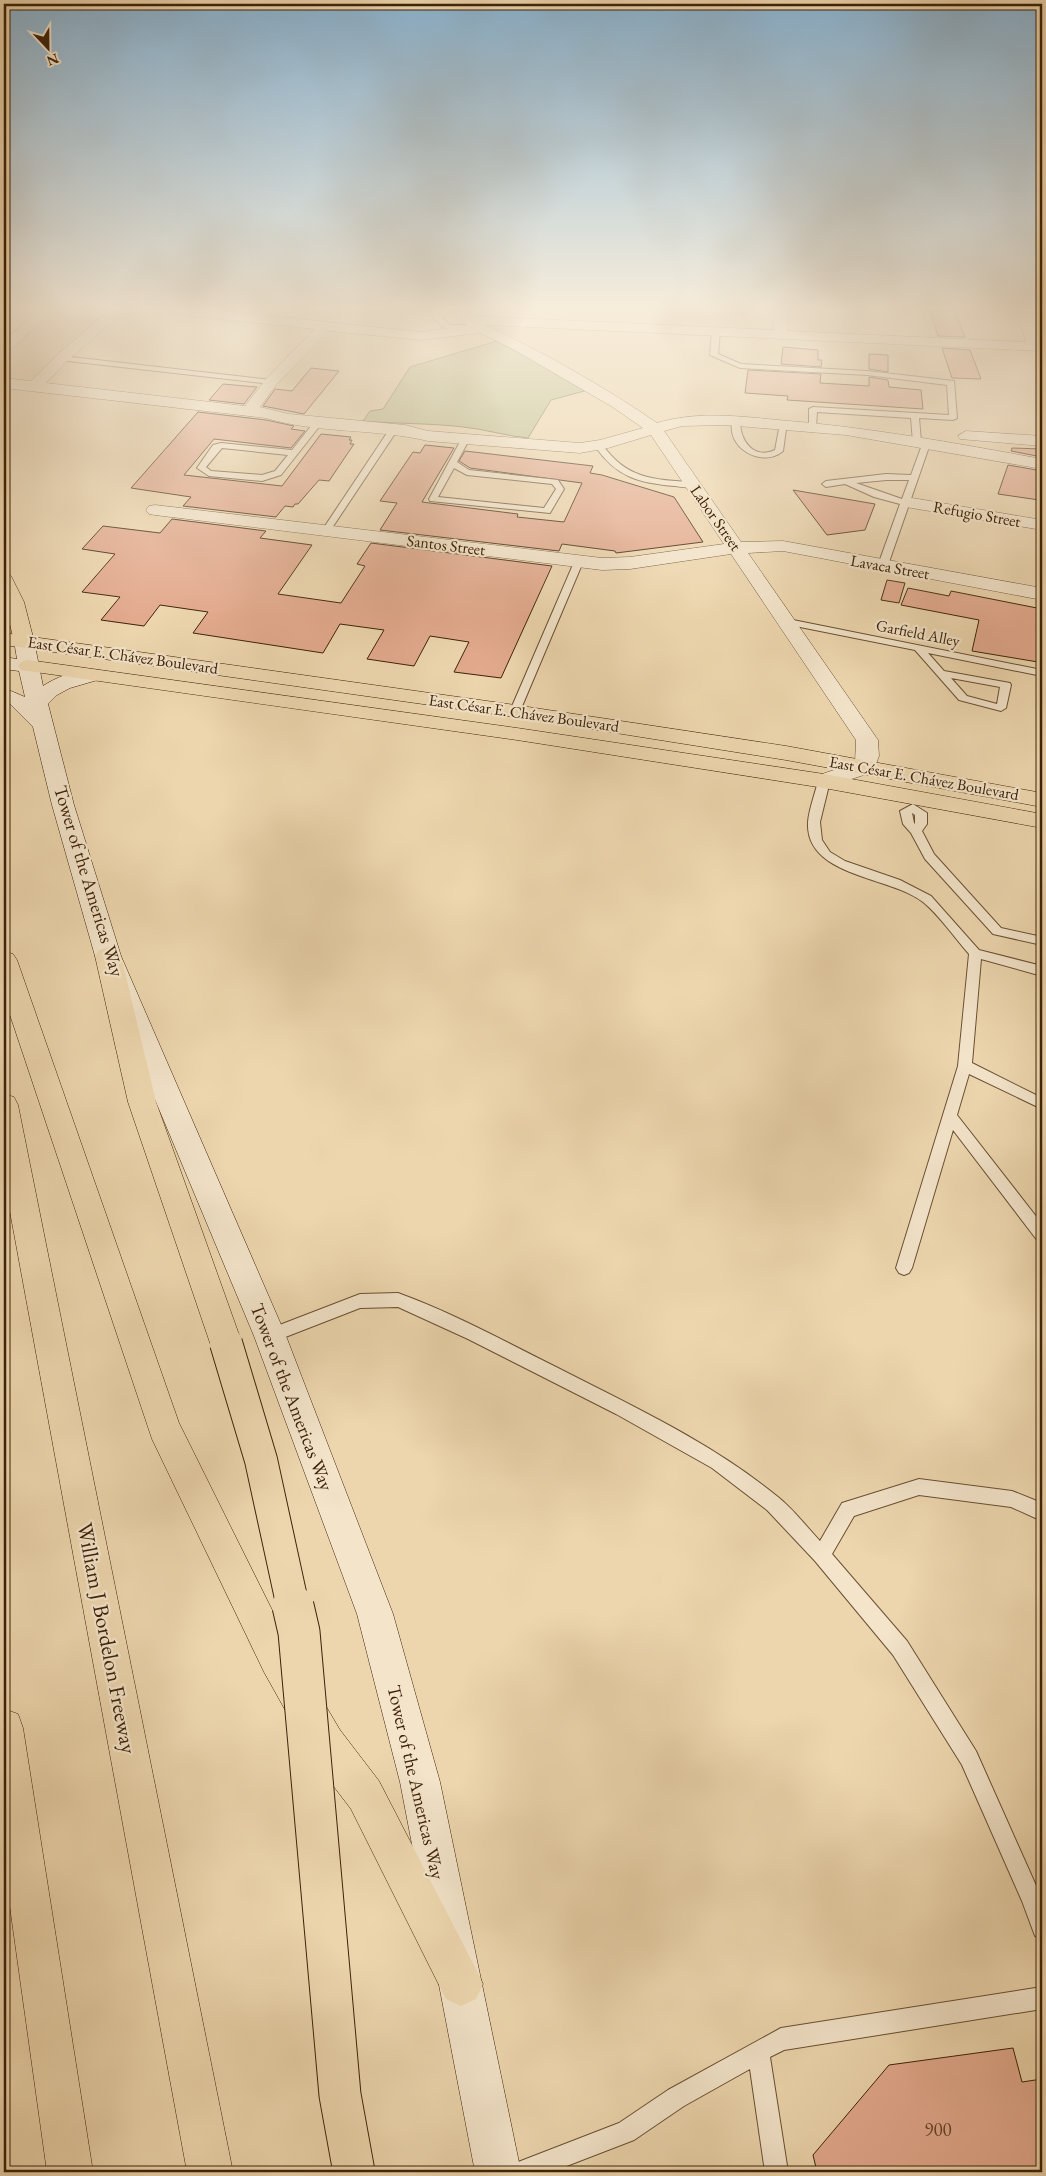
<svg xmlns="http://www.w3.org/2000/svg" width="1046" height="2176" font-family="'EB Garamond',serif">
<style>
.green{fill:#b9bd8a;stroke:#7b704a}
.building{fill:#e3aa8e;stroke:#3d2209}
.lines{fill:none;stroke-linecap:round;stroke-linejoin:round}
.service-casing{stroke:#694f32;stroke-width:2}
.minor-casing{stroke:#694f32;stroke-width:1}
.secondary-casing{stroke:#3d2209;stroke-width:1}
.primary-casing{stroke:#3d2209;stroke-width:1}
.motorway-casing{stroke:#3d2209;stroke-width:1}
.service{fill:#f3e4ca;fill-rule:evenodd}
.minor{fill:#f3e4ca;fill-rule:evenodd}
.secondary{fill:#f3e4ca;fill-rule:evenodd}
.primary{fill:#edd6ae;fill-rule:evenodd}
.motorway{fill:#edd6ae;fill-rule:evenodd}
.motorway-bridge-far1-casing{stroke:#3d2209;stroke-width:34;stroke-linecap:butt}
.motorway-bridge-casing{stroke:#3d2209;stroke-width:43;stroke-linecap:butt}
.motorway-bridge-far1{stroke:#edd6ae;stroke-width:32}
.motorway-bridge{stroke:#edd6ae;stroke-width:41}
.labels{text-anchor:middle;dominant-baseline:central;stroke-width:4.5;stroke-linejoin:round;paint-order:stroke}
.far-street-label{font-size:16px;fill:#3d2209;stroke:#f3e4ca}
.street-label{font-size:19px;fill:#3d2209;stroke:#f3e4ca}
.near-number-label{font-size:19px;fill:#66442a}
.near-street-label{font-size:22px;fill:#3d2209;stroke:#f3e4ca}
</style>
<rect width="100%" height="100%" fill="#edd6ae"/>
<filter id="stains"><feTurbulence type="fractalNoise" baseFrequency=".004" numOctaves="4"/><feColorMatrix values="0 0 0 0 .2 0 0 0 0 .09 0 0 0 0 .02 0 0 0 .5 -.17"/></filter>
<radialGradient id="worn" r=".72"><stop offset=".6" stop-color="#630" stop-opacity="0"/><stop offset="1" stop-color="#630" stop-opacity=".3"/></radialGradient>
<!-- green -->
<path class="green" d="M497 341 588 390 551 400 528 438C505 436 485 429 463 427 430 423 397 424 363 421L370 411 383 409 410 367Z"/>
<!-- building -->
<path class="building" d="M930 311H955L965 337 938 336Z
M783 347 818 350V360H822L821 367 781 364Z
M942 348 970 350 981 379 952 378Z
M869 354 888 355V372L869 369Z
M311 368 339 371 304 414 263 406 275 389 292 391Z
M748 370 821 374 820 383 869 386V377L888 380 889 387 921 390 923 409 787 400 788 396 745 393Z
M223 384 257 387 244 404 209 400Z
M198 412 266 420 294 426 291 429 305 431 291 448 214 439 184 475 282 486 321 434 351 437 349 440H352L350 444H354L329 481 319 480 298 504H295L293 507 285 506 276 517 183 506 191 497 131 488Z
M425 445 454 448 422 502 518 514 517 517 564 522 582 483 470 468 459 461 465 451 593 466 590 473 602 475 674 497 703 542 616 553 615 551 562 544 559 551 380 530 397 503 380 501 413 452 420 453Z
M1012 448 1042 449V457L1011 451Z
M1008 465 1042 471V497H1040L1039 500 998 494Z
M793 490 875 504 865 530 827 535Z
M172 519 266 531 260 538 312 545 278 594 341 603 365 566 357 564 371 543 552 566 501 678 454 672 469 642 430 636 414 666 367 659 384 630 340 624 323 653 193 633 208 612 160 605 144 626 101 620 120 597 82 592 115 554 82 549 103 526 160 533Z
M887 580 905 583 899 603 881 600Z
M908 588 949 596 951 591 1042 609V636L1038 662 972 651 979 620 901 605Z
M1013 2048 1022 2082 1042 2079V2172H817L813 2155 889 2065Z"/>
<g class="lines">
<defs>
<path id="service" d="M428 311H435L450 325H463L467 327C450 337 437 324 428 311Z
M716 330 720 332 718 354 741 364 867 371 954 381 957 418 953 420 919 418 921 442 917 444 913 442 911 418 817 412 816 427 809 429V409L813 407 949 415 947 385 867 375 740 368 710 355 712 332Z
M62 356 271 380 275 382 271 384 59 360V356Z
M733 419 740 421C740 441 754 460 775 450L780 424 787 422 783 451C762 469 724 447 733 419Z
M315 421 322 423 281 475 262 481 209 476 197 468 213 445 221 443 292 450ZM222 448 288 455 275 471 262 475 211 471 206 467Z
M391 427 398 429 330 531H324L323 529Z
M462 438 469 440 457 462 469 470 558 480 564 489 550 513 430 501 429 499ZM454 468 467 475 552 484 556 489 544 508 438 497Z
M923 442 930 444 888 565 880 567 878 565 900 504 874 497 845 484 826 487 822 484 826 481 886 474 911 475ZM886 480H909L902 499 856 483Z
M596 444H602C626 479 654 480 693 482L697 485C692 489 682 487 675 486 639 483 616 477 595 446Z
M575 560 583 562 520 711 519 713H511L510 711Z
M788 619 1042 670V676L928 653 944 671 1010 683 1011 685 1006 708 1001 711 959 700 915 650 785 624V620ZM951 678 1000 687 997 704 967 696Z
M824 778 830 781 820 822 822 840 830 852 845 861 900 880 931 896 979 950 1042 966V976L981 959 972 1063 1042 1098V1109L969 1074 957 1115 1042 1224V1241L1037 1240 953 1130 912 1268 909 1273 904 1275 899 1273 896 1268 958 1066 969 954C955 938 939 915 923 902 890 876 805 877 808 822 809 809 815 794 818 781Z
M913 804 927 813V824L922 831 934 854 1001 928 1042 937V945L993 934 925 859 911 833 903 824 900 811ZM912 813 915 815V824L914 823Z
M398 1293C453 1313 504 1341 556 1367 632 1406 711 1442 778 1497 793 1509 806 1526 820 1541L842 1503 919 1479 1012 1491 1042 1503V1521L1011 1507 919 1495 854 1516 832 1554 907 1641 976 1751 1042 1899V1939L1035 1936 1022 1901 962 1765 893 1655 815 1561 767 1510 712 1468 616 1414 468 1339 398 1307 360 1308 270 1343 264 1341 262 1336 264 1331 360 1294Z
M1042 1987V2009L784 2050 770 2057 788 2172H765L750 2069 684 2106 634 2140 551 2172H509L513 2164 619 2123 668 2090 781 2028Z"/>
<path id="minor" d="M38 311H54L9 351 4 352V341Z
M108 311H124L67 361 46 383 245 406 266 379 315 329 180 315 173 311H222L421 332 467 326 449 311H465L472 316 774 330 773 311H787L788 331 1026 342 1017 311H1031L1042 343V351L485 325C545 353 603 386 657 423 697 411 737 416 778 420 867 427 955 443 1042 459V469L846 435 725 425 682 426 664 431 741 542 783 541 1042 588V600L783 551 748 553 878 740 879 756 873 772 824 788 816 786 813 781 816 776 855 763 856 740 731 554 630 569 602 570 155 515 149 514 146 510 149 506 155 505 602 558 630 557 724 544 651 435 608 448 580 453 428 441C375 428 318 434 266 418L4 388V378L31 381 57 355ZM329 331 421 340 480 333 511 348 611 406 643 428 600 440 580 443 428 431 405 425 289 414 260 407 276 385Z
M966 431 1042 436V446L960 439 958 436Z
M912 498 1042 520V530L906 507 903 503 906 499Z"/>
<path id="secondary" d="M24 635 31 637 34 641 43 686C58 676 84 666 101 671L104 675 101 679 70 688 57 695 48 704 74 805 121 956 286 1336 393 1614 440 1782 521 2172H475L400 1782 357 1614 254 1336 95 956 52 805 33 727 10 704 4 702V688L25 697 19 671 4 669V657L17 659 14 641 17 637Z"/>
<path id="primary" d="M4 633 515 705 786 746 1042 793V807L786 760 515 717 4 645Z
M28 660 517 728 824 774 1042 814V828L824 788 517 740 21 670 18 666 21 662Z"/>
<path id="motorway" d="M4 574 11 576 24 602 34 641 31 645H17L14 641 4 600Z
M108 947 117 950 121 956 156 1102 242 1343 237 1353 226 1357 215 1353 210 1343 128 1102 95 956 99 950Z
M4 951 13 954 17 960 179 1423 290 1646 340 1730 379 1781 476 1969 483 1984 476 1999 461 2006 446 1999 351 1809 312 1758 264 1672 152 1439 4 997Z
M4 1094 14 1097 18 1105 233 2172H187L4 1179Z
M4 1709 18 1714 23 1728 93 2172H47L4 1864Z"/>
</defs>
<!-- service casing -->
<use href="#service" class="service-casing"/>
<!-- minor casing -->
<use href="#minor" class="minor-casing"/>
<!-- secondary casing -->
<use href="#secondary" class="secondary-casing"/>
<!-- primary casing -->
<use href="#primary" class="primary-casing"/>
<!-- motorway casing -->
<use href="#motorway" class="motorway-casing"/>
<!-- service -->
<use href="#service" class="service"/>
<!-- minor -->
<use href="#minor" class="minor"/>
<!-- secondary -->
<use href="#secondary" class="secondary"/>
<!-- primary -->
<use href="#primary" class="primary"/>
<!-- motorway -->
<use href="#motorway" class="motorway"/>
<defs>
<path id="motorway-bridge-far1" d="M226 1343 261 1460 293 1607"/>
<path id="motorway-bridge" d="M293 1606 299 1632 340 2095 354 2172"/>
</defs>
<!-- motorway-bridge-far1 casing -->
<use href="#motorway-bridge-far1" class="motorway-bridge-far1-casing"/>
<!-- motorway-bridge casing -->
<use href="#motorway-bridge" class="motorway-bridge-casing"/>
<!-- motorway-bridge-far1 -->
<use href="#motorway-bridge-far1" class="motorway-bridge-far1"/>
<!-- motorway-bridge -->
<use href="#motorway-bridge" class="motorway-bridge"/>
</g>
<!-- sky -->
<linearGradient id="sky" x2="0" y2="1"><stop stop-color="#8ab5d4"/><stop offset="0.5" stop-color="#f7eddb"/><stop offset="1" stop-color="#f7eddb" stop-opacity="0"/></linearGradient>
<rect width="1046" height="616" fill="url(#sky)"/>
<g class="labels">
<!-- far-street labels -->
<g class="far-street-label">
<text transform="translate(977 514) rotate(10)">Refugio Street</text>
<text transform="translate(716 518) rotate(55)">Labor Street</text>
<text transform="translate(446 545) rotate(7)">Santos Street</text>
<text transform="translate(890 567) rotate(10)">Lavaca Street</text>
<text transform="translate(918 633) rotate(11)">Garfield Alley</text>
<text transform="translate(123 655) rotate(8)">East César E. Chávez Boulevard</text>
<text transform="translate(524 713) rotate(8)">East César E. Chávez Boulevard</text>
<text transform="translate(924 778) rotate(10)">East César E. Chávez Boulevard</text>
</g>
<!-- street labels -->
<g class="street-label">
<text transform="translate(89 881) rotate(73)">Tower of the Americas Way</text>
<text transform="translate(292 1397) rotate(69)">Tower of the Americas Way</text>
<text transform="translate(416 1782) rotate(77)">Tower of the Americas Way</text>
</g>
<!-- near-number labels -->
<g class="near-number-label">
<text x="938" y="2129">900</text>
</g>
<!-- near-street labels -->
<g class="near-street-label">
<text transform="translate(107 1638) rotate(79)">William J Bordelon Freeway</text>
</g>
</g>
<!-- margin -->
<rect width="1046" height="2176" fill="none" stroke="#edd6ae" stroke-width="20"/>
<rect x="5" y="5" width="1036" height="2166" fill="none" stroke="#3d2209" stroke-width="2.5"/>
<rect x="10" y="10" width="1026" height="2156" fill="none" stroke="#3d2209"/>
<!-- north arrow -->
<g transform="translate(48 48) rotate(158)" stroke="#f3e4ca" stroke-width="4" paint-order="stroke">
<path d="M0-4L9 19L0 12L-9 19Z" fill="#3d2209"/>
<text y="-8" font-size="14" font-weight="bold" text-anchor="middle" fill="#3d2209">N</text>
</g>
<rect width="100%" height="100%" filter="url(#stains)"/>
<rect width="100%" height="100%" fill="url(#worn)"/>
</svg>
